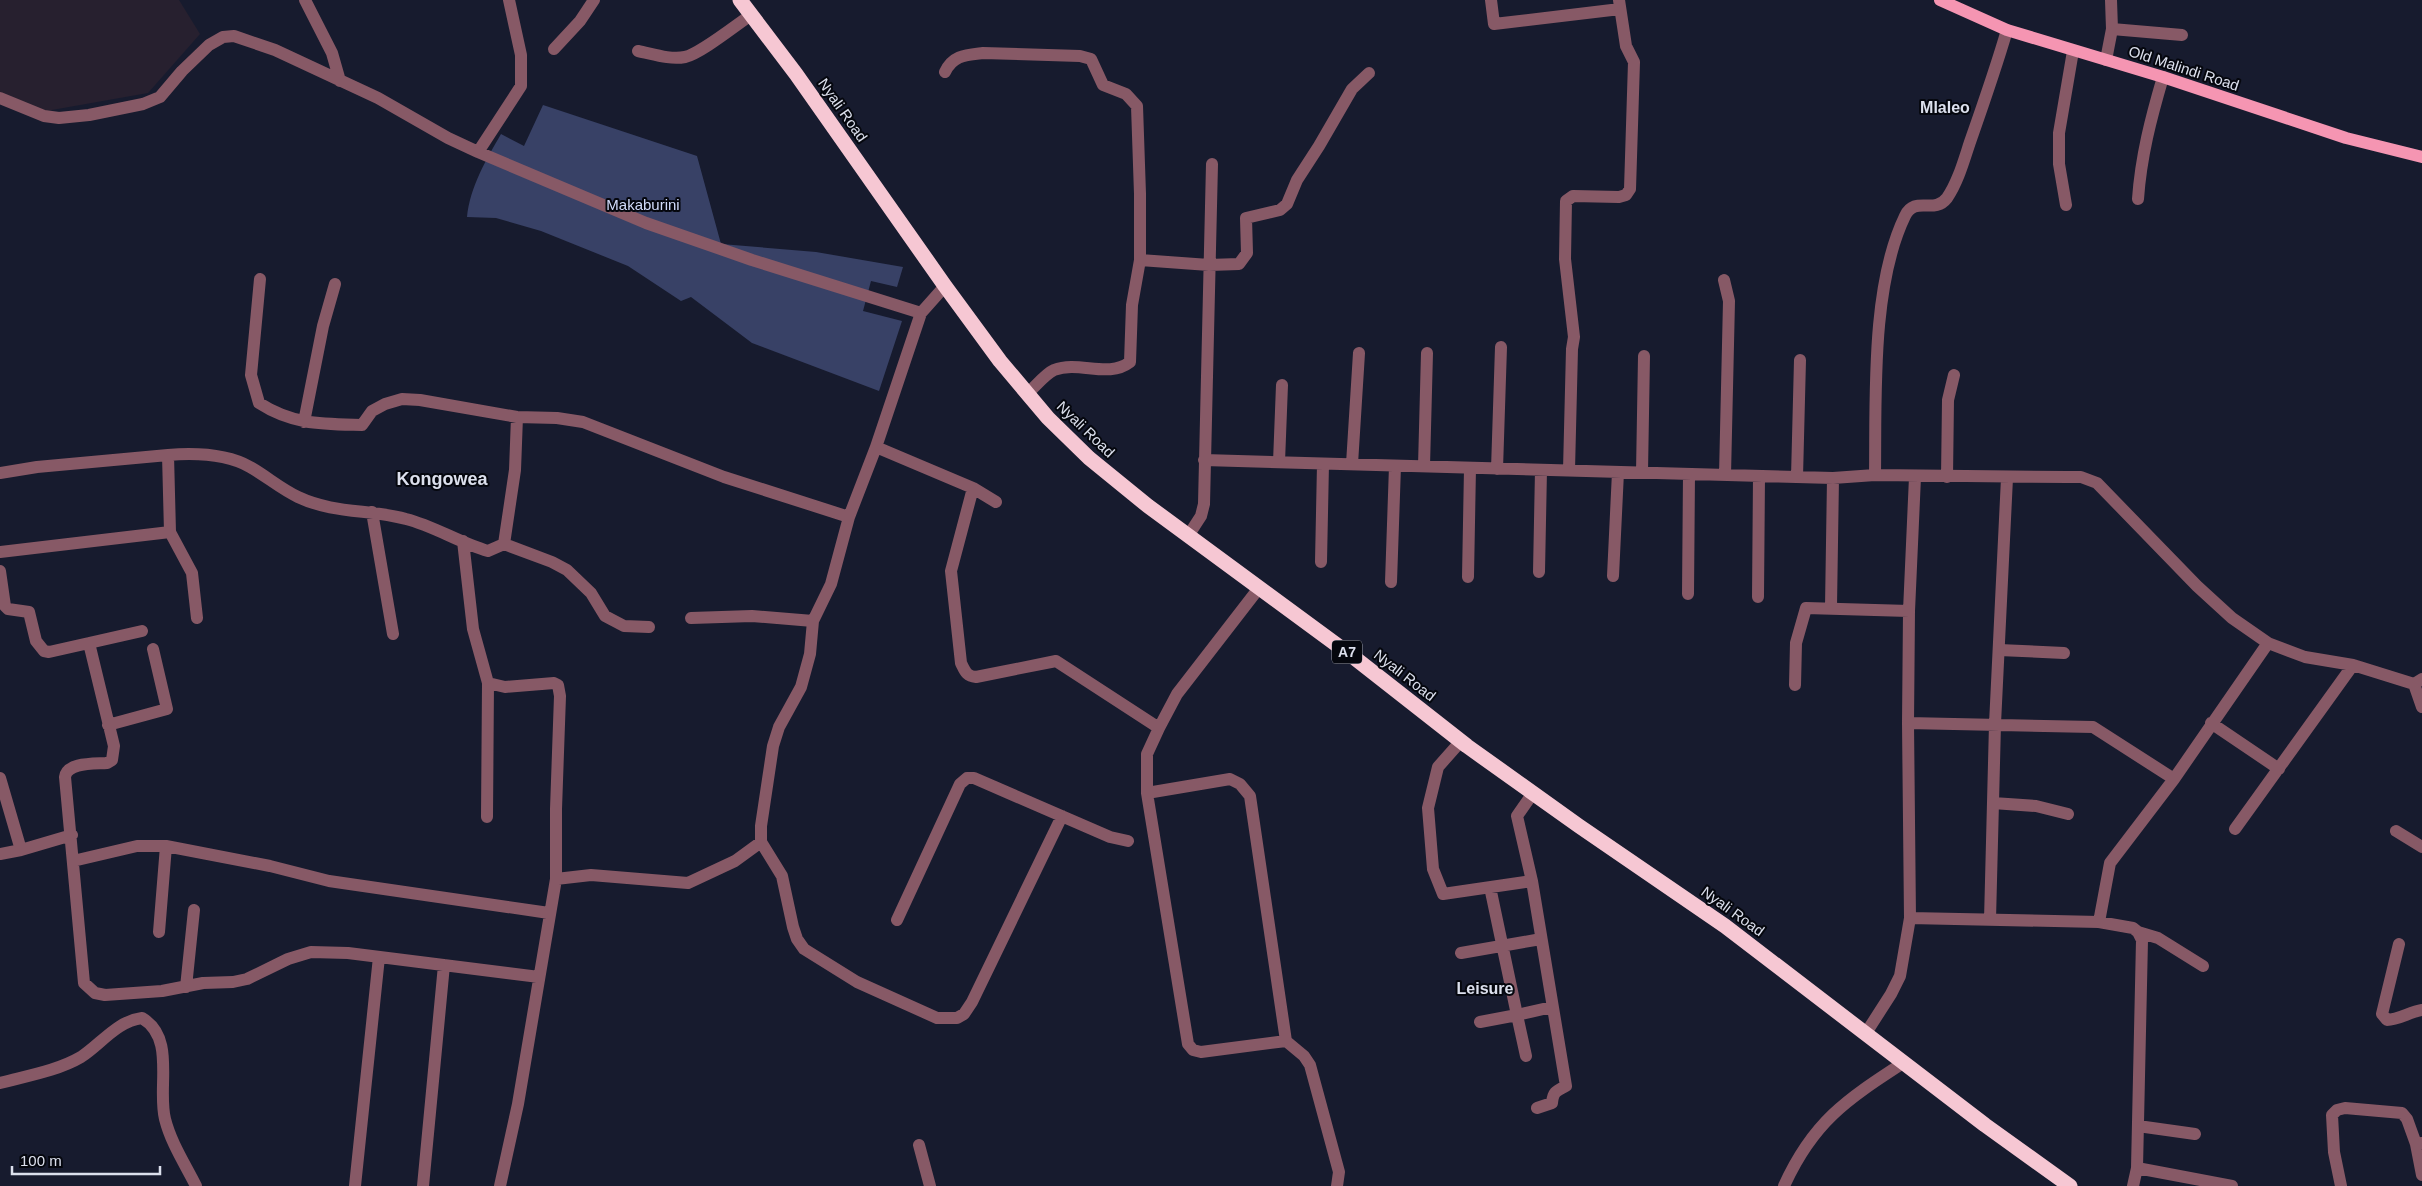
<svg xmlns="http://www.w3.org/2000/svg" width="2422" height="1186" font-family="Arial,sans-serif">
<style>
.commercial{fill:#27202f}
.green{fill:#384166}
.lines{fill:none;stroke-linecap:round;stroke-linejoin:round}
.minor{stroke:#875966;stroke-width:12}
.major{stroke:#f595b2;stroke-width:12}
.highway{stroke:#f6c7d3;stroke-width:15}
.labels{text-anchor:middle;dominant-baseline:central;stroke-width:4;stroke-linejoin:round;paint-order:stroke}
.shield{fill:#05070e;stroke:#9c9faa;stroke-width:1}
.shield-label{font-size:14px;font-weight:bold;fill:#dce0ed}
.street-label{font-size:15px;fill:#dce0ed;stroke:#05070e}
.park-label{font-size:15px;fill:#d2dcfb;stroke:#05070e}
.neighbourhood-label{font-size:16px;font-weight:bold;fill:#dce0ed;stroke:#05070e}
.quarter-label{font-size:18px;font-weight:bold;fill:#dce0ed;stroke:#05070e}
</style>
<rect width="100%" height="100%" fill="#171b2e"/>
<!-- commercial -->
<path class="commercial" d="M0 0H179L200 34 148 93 35 113 0 100Z"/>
<!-- green -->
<path class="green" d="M543 105 697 156 721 244 816 252 903 267 897 287 871 281 863 311 902 321 879 391 752 343 691 297 681 301 628 266 541 231 496 218 467 217C470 187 486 160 501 134L524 146Z"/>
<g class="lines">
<!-- minor -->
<path class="minor" d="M305 0 332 53 340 81
M1491 0 1494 24 1620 9
M2112 29 2182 35
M554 49 580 21 594 0
M638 51C653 54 670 60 685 57 700 54 736 25 751 15
M2106 60 2112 29 2111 0
M945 72C953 55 966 55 983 53L1080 56 1091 59 1103 85 1126 94 1137 106 1140 194V260L1132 305 1130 362C1108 379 1079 360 1054 370 1045 374 1035 387 1028 393
M0 98 44 116 59 118 89 115 143 104 160 97 182 71 209 45 223 37 234 36 275 50 378 98 448 138 478 152 646 223 752 260 921 313
M478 152 521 86V55L509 0
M2138 199C2141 156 2151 118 2163 77
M2066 205 2059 164V133L2073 51
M1140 260 1209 265 1239 264 1247 253 1246 218 1280 210 1287 204 1297 180 1319 146 1352 89 1369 73
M260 279 251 375 259 403C293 425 323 424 362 425L372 411 385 404 402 399 420 400 517 417 557 418 583 422 724 477 849 517 876 447 921 313 945 286
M1724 280 1729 301 1725 475
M304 422 323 326 335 284
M876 447 973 488 996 502
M1204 460 1833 478 1875 475 2067 477H2081L2097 483 2197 586 2232 618 2268 643 2174 779 2110 863 2099 922
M1279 462 1282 385
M1352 464 1359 353
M1424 466 1427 353
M1497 469 1501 347
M1569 470 1572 349 1574 337 1565 259 1566 201 1573 196 1619 197 1626 195 1630 189 1634 62 1626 46 1619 0
M1642 472 1644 356
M0 473 37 467 168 455C193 453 227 454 250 467 266 476 281 489 298 497 334 514 370 509 406 519 434 526 460 543 488 551L504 544 515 470 517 417
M1875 475C1876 398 1871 286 1905 216 1915 195 1934 215 1947 198 1958 182 1964 160 1970 142 1983 105 1996 68 2007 30
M1797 477 1800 360
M1947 477 1948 400 1954 375
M973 488 951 571 961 663C965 671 966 676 976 677L1056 661 1159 728
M372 512 393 634
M849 517 831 584 813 621 810 654 801 687 779 727 773 746 761 826V842L782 876 793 927 797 939 804 949 857 982 937 1018H957L964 1014 972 1002 1062 816
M170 532 192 573 197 618
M1188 536 1201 516 1204 504 1212 164
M463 541 473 629 488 683 505 687 554 683 558 685 560 696 556 809V879L518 1104 500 1186
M504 544 552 562 567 570 591 593 605 616 624 626 649 627
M0 552 170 532 168 455
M1321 562 1323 464
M0 571 5 606 8 609 29 612 36 641 44 651 49 652 89 643 114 746 112 760 107 763C95 764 67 762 65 777L84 983 95 993 105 995 162 991 203 983 233 982 247 979 288 959 311 952 348 953 539 977
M1539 572 1541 470
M1613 576 1618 472
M1468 577 1470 468
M1391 582 1395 466
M1259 588 1177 694 1159 728 1147 754V793L1188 1044 1193 1050 1201 1052 1286 1041
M1688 594 1689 474
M1758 597 1759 476
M1831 607 1833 478
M691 618 752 616 813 621
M89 643 142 631
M2268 643 2305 657 2353 665 2414 684 2422 679
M1999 650 2064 653
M2414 684 2422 707
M1795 685 1796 643 1806 608 1909 611
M1908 723 2093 727 2174 779
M2211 723 2279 769
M108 725 167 709 153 649
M1461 741 1438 767 1428 808 1433 869 1443 894 1532 881 1517 816 1533 793
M0 778 21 850
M1147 793 1230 779 1240 784 1250 796 1286 1041 1304 1056 1310 1065 1339 1172 1337 1186
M1993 803 2036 806 2068 814
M487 817 488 683
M2235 829 2353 665
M2396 831 2422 847
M0 854 21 850 72 835
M73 861 137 846H166L270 866 329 881 549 913
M556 879 591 875 688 883 735 861 761 842
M1532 881 1566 1086C1556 1091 1553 1092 1552 1103L1537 1108
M1910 918 2099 922 2133 928 2138 932 2142 940 2137 1168 2133 1186
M897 920 960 784 967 778H974L1110 837 1128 841
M1990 920 1995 724 2007 478
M159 932 166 846
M2138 932 2158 938 2203 966
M2399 944 2382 1014 2387 1020C2398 1020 2410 1012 2422 1010
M1461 953 1541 939
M186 987 194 910
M1480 1022 1517 1015 1490 887
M1866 1033 1891 994 1900 976 1910 918 1908 723 1909 611 1915 477
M1526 1056 1517 1015 1552 1007
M0 1083C26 1076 57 1071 81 1057 101 1044 117 1021 142 1018 176 1038 157 1087 165 1119 171 1143 185 1164 196 1186
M2138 1126 2195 1134
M2416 1144 2422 1175
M919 1145 930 1186
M2137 1168 2232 1186
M355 1186 379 957
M423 1186 444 965
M1784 1186C1813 1122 1846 1100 1903 1063
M2341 1186 2334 1152 2332 1115 2337 1110 2345 1108 2402 1113 2407 1119 2416 1144 2422 1143"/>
<!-- major -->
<path class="major" d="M1940 0 2007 30 2163 77 2346 138 2422 157"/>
<!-- highway -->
<path class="highway" d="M740 0 796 74 945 286 1000 361 1048 418 1089 458 1148 506 1356 659 1467 746 1579 826 1725 926 1985 1125 2070 1186"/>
</g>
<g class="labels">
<!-- shield labels -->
<rect class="shield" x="1332" y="640.5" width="30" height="23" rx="4"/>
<g class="shield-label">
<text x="1347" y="652">A7</text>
</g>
<!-- street labels -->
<g class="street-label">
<text transform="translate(2184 68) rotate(18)">Old Malindi Road</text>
<text transform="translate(843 110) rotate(55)">Nyali Road</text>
<text transform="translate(1086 429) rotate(44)">Nyali Road</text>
<text transform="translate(1405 675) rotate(38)">Nyali Road</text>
<text transform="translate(1733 911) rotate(36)">Nyali Road</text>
</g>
<!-- park labels -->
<g class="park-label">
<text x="643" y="204">Makaburini</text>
</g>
<!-- neighbourhood labels -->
<g class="neighbourhood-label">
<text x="1945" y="107">Mlaleo</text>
<text x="1485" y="988">Leisure</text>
</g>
<!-- quarter labels -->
<g class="quarter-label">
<text x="442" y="479">Kongowea</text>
</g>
</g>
<!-- scale -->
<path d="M12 1166v8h148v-8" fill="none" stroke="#dce0ed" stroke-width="2.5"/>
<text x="20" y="1166" font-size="15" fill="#dce0ed" stroke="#05070e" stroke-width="4" paint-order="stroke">100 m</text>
</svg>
